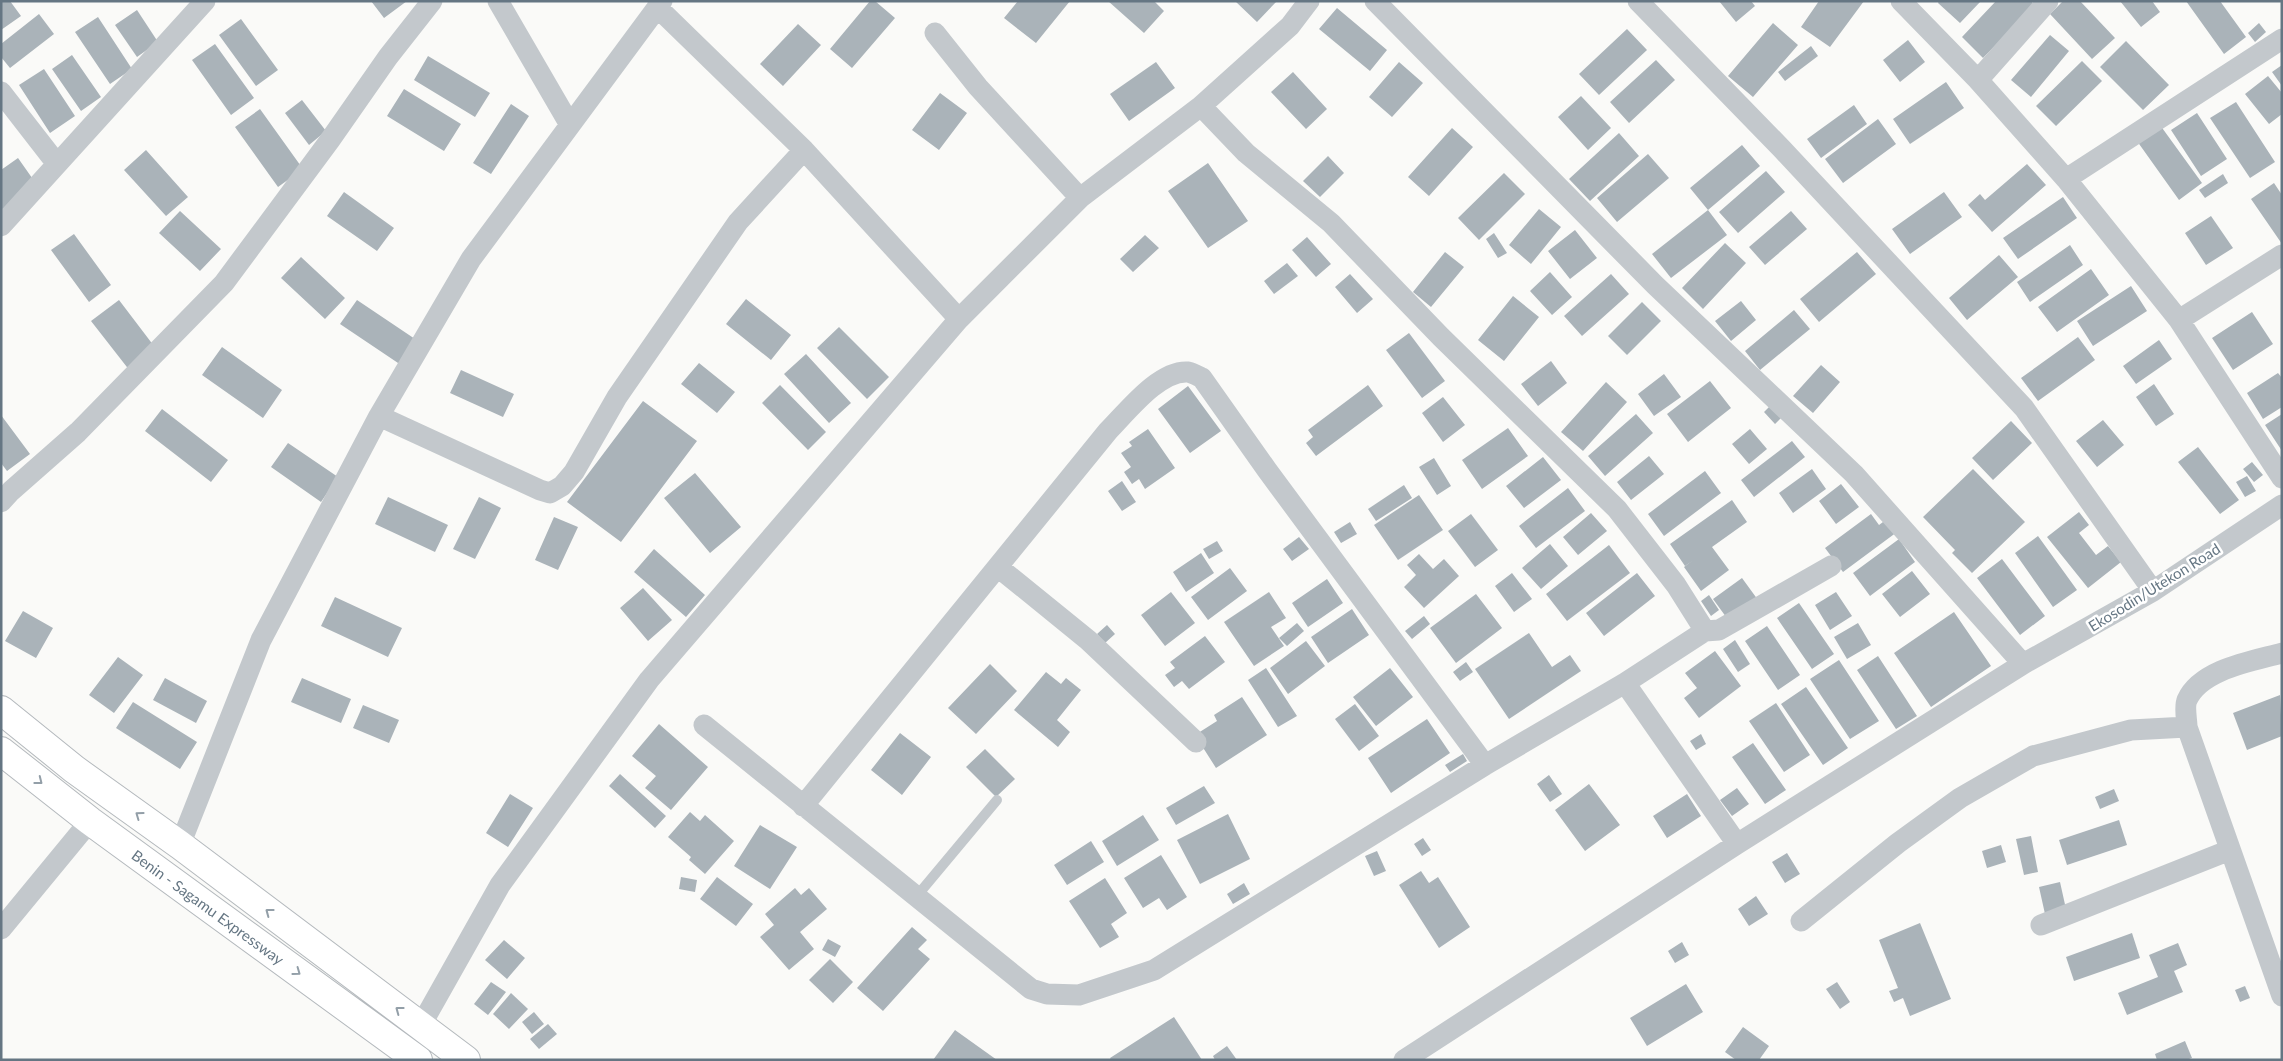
<svg xmlns="http://www.w3.org/2000/svg" width="2283" height="1061" font-family="Lato,sans-serif">
<style>
.building{fill:#aab3b9}
.lines{fill:none;stroke-linecap:round;stroke-linejoin:round}
.trunk-casing{stroke:#b4b9bd;stroke-width:30}
.service{stroke:#c3c8cc;stroke-width:10}
.minor{stroke:#c3c8cc;stroke-width:21}
.trunk{stroke:#fff;stroke-width:28}
.oneway{stroke:#939fa8}
.labels{text-anchor:middle;dominant-baseline:central;stroke-width:5;stroke-linejoin:round;paint-order:stroke}
.street-label{font-size:15px;fill:#657683;stroke:#fff}
</style>
<rect width="100%" height="100%" fill="#fafaf8"/>
<!-- building -->
<path class="building" d="M1 1H10L21 16 1 30Z
M371 1H407L384 18Z
M870 1H875L895 18 852 68 830 49Z
M1018 1H1070L1036 43 1004 18Z
M1108 1H1154L1164 11 1144 33Z
M1235 1H1277L1257 22Z
M1719 1H1751L1755 6 1736 22Z
M1819 1H1864L1830 47 1801 27Z
M1939 1H1981L1960 23 1938 3Z
M1996 1H2031L2035 5 1983 58 1962 37Z
M2063 1H2080L2115 38 2092 59 2050 14Z
M2120 1H2152L2160 12 2141 27Z
M2186 1H2220L2246 37 2224 54Z
M1337 8 1387 50 1370 71 1319 29Z
M137 10 158 42 137 57 115 25Z
M39 14 54 34 10 68 1 57V44Z
M98 17 132 69 110 84 75 32Z
M241 19 278 70 256 86 219 35Z
M1773 23 1798 45 1753 97 1728 76Z
M2259 23 2266 32 2255 42 2248 33Z
M798 24 821 45 783 86 760 64Z
M1627 29 1647 50 1599 95 1579 74Z
M2050 35 2069 51 2031 97 2011 80Z
M1908 40 1925 62 1900 82 1883 60Z
M2126 41 2169 85 2143 110 2100 67Z
M215 44 254 98 231 115 192 60Z
M1811 46 1818 56 1785 81 1778 72Z
M72 55 101 97 81 111 52 69Z
M428 56 490 93 475 117 414 80Z
M1656 60 1675 80 1629 123 1610 102Z
M2082 61 2102 81 2056 126 2036 106Z
M1156 62 1175 88 1129 121 1110 94Z
M1399 62 1423 83 1392 117 1369 97Z
M2282 65V86L2272 72Z
M44 69 75 116 50 133 19 85Z
M1293 72 1327 109 1306 129 1271 92Z
M2268 76 2282 93V114L2269 124 2245 94Z
M1946 82 1964 108 1910 144 1893 119Z
M404 89 461 124 444 151 387 116Z
M940 93 967 113 939 150 912 130Z
M1581 96 1611 128 1588 150 1558 117Z
M302 100 326 131 309 145 285 113Z
M2236 102 2275 162 2250 178 2210 118Z
M511 104 529 116 491 174 473 163Z
M1854 105 1867 124 1821 158 1807 139Z
M260 109 303 169 278 187 235 127Z
M2197 113 2227 159 2201 176 2171 130Z
M1878 119 1896 144 1843 183 1825 159Z
M2160 125 2202 183 2179 200 2137 141Z
M1452 128 1473 147 1429 196 1408 177Z
M1619 133 1639 156 1590 201 1569 179Z
M1742 145 1760 166 1708 210 1690 188Z
M146 150 188 197 166 216 124 170Z
M1648 154 1669 178 1617 222 1597 198Z
M1328 156 1344 173 1320 197 1303 181Z
M18 158 37 185 1 210V170Z
M1208 163 1248 221 1208 248 1168 191Z
M2027 164 2046 185 1992 232 1968 205 1980 194 1985 200Z
M1766 171 1785 192 1738 233 1719 212Z
M1504 173 1525 194 1479 240 1458 218Z
M2223 174 2228 183 2205 198 2199 190Z
M2274 183 2282 195V244L2251 199Z
M344 192 394 228 377 251 327 216Z
M1944 192 1962 217 1910 254 1892 229Z
M2063 197 2077 218 2018 259 2003 238Z
M1539 209 1561 227 1531 264 1509 245Z
M1708 210 1727 235 1671 278 1652 254Z
M180 211 221 249 200 271 159 233Z
M1791 211 1807 229 1765 265 1749 247Z
M2211 216 2233 248 2206 265 2185 233Z
M1575 230 1597 258 1570 279 1548 251Z
M1494 233 1507 253 1498 258 1486 239Z
M74 234 111 285 89 302 51 250Z
M1145 235 1159 248 1133 272 1120 259Z
M1307 237 1331 264 1316 277 1292 250Z
M1725 243 1746 263 1703 309 1682 288Z
M2070 245 2083 265 2030 302 2017 282Z
M1445 252 1464 267 1431 307 1413 292Z
M1857 252 1876 274 1819 322 1800 299Z
M1999 255 2018 277 1967 320 1949 298Z
M301 257 345 298 325 319 281 278Z
M1287 263 1298 276 1274 294 1264 281Z
M2091 269 2109 295 2057 332 2038 307Z
M1550 272 1572 297 1552 315 1530 291Z
M1350 274 1373 299 1357 313 1335 287Z
M1611 274 1629 294 1582 336 1564 316Z
M2131 286 2147 311 2093 346 2077 321Z
M1513 296 1539 317 1504 361 1478 340Z
M746 299 791 335 771 360 726 324Z
M119 300 157 350 130 371 91 321Z
M357 300 418 341 401 365 340 324Z
M1741 301 1756 320 1731 341 1715 321Z
M1642 302 1661 321 1627 355 1608 336Z
M1794 310 1810 329 1760 370 1745 351Z
M2252 312 2273 344 2233 370 2212 338Z
M839 327 889 377 867 399 817 348Z
M1409 333 1445 381 1422 398 1386 350Z
M2078 337 2095 360 2038 401 2021 378Z
M2159 340 2172 359 2136 384 2123 366Z
M222 347 282 390 263 418 202 375Z
M806 354 851 403 829 423 784 374Z
M1551 361 1567 383 1538 406 1521 384Z
M699 363 735 392 717 413 681 384Z
M1821 365 1840 382 1813 413 1793 396Z
M461 370 514 394 503 417 450 393Z
M2278 373 2282 378V407L2263 419 2247 393Z
M1664 374 1681 397 1654 416 1638 394Z
M1710 381 1731 408 1688 442 1667 414Z
M1606 382 1627 402 1583 451 1561 432Z
M2154 384 2174 414 2156 426 2136 397Z
M780 385 826 432 808 450 762 403Z
M1368 385 1383 406 1316 456 1306 443 1313 437 1308 430Z
M1188 386 1221 431 1190 453 1158 409Z
M1443 397 1465 425 1443 442 1422 413Z
M643 401 697 441 621 542 567 502Z
M1771 405 1782 417 1775 424 1764 412Z
M162 409 228 460 211 482 145 431Z
M1636 414 1653 433 1605 476 1588 456Z
M2282 414V451L2265 425Z
M1 415 30 454 7 471 1 463Z
M2103 420 2124 445 2097 467 2076 441Z
M2011 421 2032 443 1993 480 1972 458Z
M1508 428 1528 456 1482 489 1462 460Z
M1148 429 1175 468 1145 489 1139 479 1132 484 1124 472 1131 467 1121 453 1132 446 1129 442Z
M1750 429 1767 449 1749 464 1732 444Z
M1792 441 1805 457 1754 497 1741 480Z
M288 443 338 477 321 502 271 467Z
M2198 447 2239 500 2220 514 2178 462Z
M1649 456 1664 474 1631 500 1617 482Z
M1543 457 1561 480 1524 508 1506 486Z
M1434 458 1451 486 1437 495 1419 467Z
M2252 462 2263 475 2254 482 2243 469Z
M1812 469 1826 489 1793 513 1779 493Z
M1973 469 2025 522 1972 573 1952 553 1955 550 1923 517Z
M1705 471 1721 493 1664 536 1648 514Z
M695 473 741 527 710 553 664 498Z
M2247 476 2256 491 2245 497 2236 482Z
M1122 481 1136 502 1122 511 1108 491Z
M1841 484 1859 507 1836 524 1819 501Z
M1404 485 1412 498 1376 521 1368 509Z
M1568 488 1585 511 1536 548 1519 526Z
M1419 495 1443 530 1398 560 1374 525Z
M388 497 448 525 435 552 375 524Z
M479 497 501 508 475 559 453 549Z
M1732 500 1747 522 1712 547 1729 570 1701 591 1684 567 1692 561 1685 566 1670 544Z
M2079 512 2089 525 2079 533 2096 555 2108 546 2121 562 2088 588 2047 537Z
M1591 513 1607 531 1578 555 1563 537Z
M1471 514 1498 550 1475 567 1448 531Z
M1871 514 1879 525 1887 519 1897 532 1843 572 1825 548Z
M554 517 578 527 558 570 535 560Z
M1350 522 1357 534 1341 543 1334 532Z
M2038 536 2077 590 2053 607 2015 553Z
M1299 537 1309 549 1292 561 1283 549Z
M1899 539 1915 562 1870 596 1853 573Z
M1217 541 1223 551 1209 559 1203 549Z
M1550 544 1568 566 1541 589 1522 568Z
M1609 545 1630 573 1567 621 1546 594Z
M654 549 705 595 686 617 634 572Z
M1201 553 1214 573 1186 592 1173 572Z
M1419 554 1433 569 1444 559 1459 576 1424 608 1404 587 1416 575 1407 565Z
M2002 559 2045 616 2020 635 1977 578Z
M1230 568 1247 591 1208 620 1191 597Z
M1912 571 1930 594 1900 617 1882 594Z
M1512 573 1532 599 1514 612 1495 586Z
M1637 573 1655 596 1604 636 1586 613Z
M1742 578 1758 600 1729 621 1713 599Z
M1327 579 1343 603 1308 627 1292 603Z
M643 588 672 620 648 641 620 608Z
M1171 592 1195 623 1165 646 1141 615Z
M1269 592 1286 618 1271 627 1284 646 1254 666 1224 622Z
M1836 592 1852 616 1830 630 1815 605Z
M1476 594 1502 628 1456 663 1430 628Z
M1709 595 1719 610 1711 616 1701 601Z
M335 597 402 628 388 657 321 626Z
M1799 603 1834 654 1812 669 1777 618Z
M1352 609 1369 635 1328 663 1311 637Z
M23 611 53 628 36 658 5 641Z
M1954 612 1991 666 1931 707 1894 653Z
M1424 616 1430 624 1412 639 1405 631Z
M1297 623 1304 631 1287 646 1279 638Z
M1858 623 1871 645 1847 659 1834 637Z
M1107 625 1115 634 1105 643 1097 634Z
M1767 626 1800 675 1778 690 1745 641Z
M1529 633 1552 667 1570 655 1581 671 1509 719 1475 669Z
M1205 636 1225 662 1189 689 1182 681 1174 687 1165 675 1175 668 1170 662Z
M1735 640 1750 664 1738 672 1723 649Z
M1306 641 1325 666 1288 694 1270 668Z
M1715 651 1741 686 1699 718 1684 698 1697 688 1685 673Z
M1878 656 1917 716 1896 729 1857 670Z
M118 657 143 675 114 713 89 695Z
M1839 660 1879 721 1850 739 1810 679Z
M1466 662 1473 672 1460 681 1453 672Z
M990 664 1017 691 976 734 948 708Z
M1266 668 1297 716 1278 727 1248 680Z
M1390 668 1413 697 1376 726 1353 697Z
M1046 672 1061 684 1066 678 1081 690 1057 720 1070 732 1058 747 1014 710Z
M165 678 207 701 196 723 153 700Z
M302 678 351 699 341 723 291 702Z
M1806 687 1848 748 1823 765 1781 704Z
M2280 695 2282 736 2247 750 2233 713Z
M1242 697 1267 735 1216 768 1195 735 1217 721 1214 715Z
M133 702 197 742 180 769 116 728Z
M1776 703 1810 755 1784 772 1749 721Z
M1355 704 1379 736 1359 751 1335 719Z
M363 705 399 720 389 743 353 728Z
M1427 719 1450 753 1391 793 1368 758Z
M659 724 708 767 671 810 645 788 656 776 632 756Z
M900 733 931 757 902 795 871 770Z
M1701 734 1706 744 1696 750 1690 741Z
M1753 743 1786 790 1765 804 1732 757Z
M985 749 1015 779 996 797 966 767Z
M1463 754 1467 761 1450 772 1445 765Z
M620 774 666 816 655 828 609 786Z
M1549 775 1562 794 1550 802 1537 784Z
M1589 784 1620 825 1585 851 1555 810Z
M1204 786 1215 803 1176 825 1166 808Z
M1737 788 1749 804 1732 816 1720 800Z
M2114 789 2119 801 2100 809 2095 797Z
M510 794 533 808 508 847 486 833Z
M1687 794 1701 816 1667 838 1653 816Z
M690 812 700 821 705 815 734 841 705 874 689 860 691 857 668 837Z
M1228 814 1250 859 1200 884 1177 840Z
M1143 815 1159 840 1117 866 1102 841Z
M2119 820 2127 845 2067 865 2059 840Z
M760 825 797 847 770 889 734 866Z
M2031 836 2038 872 2024 875 2016 839Z
M1423 838 1431 850 1422 856 1414 844Z
M1091 841 1104 862 1067 885 1054 865Z
M2001 845 2006 862 1987 868 1982 851Z
M1377 851 1386 871 1374 876 1365 856Z
M1787 853 1800 874 1785 883 1772 862Z
M1161 855 1187 897 1167 910 1159 898 1143 908 1124 878Z
M1421 871 1429 883 1438 877 1470 927 1439 948 1399 885Z
M681 877 697 880 695 892 679 889Z
M717 877 753 904 736 926 700 899Z
M1105 878 1127 913 1111 924 1119 937 1100 948 1069 901Z
M2060 882 2066 909 2045 914 2039 887Z
M1244 883 1250 894 1233 904 1227 894Z
M795 888 801 895 809 888 827 909 800 932 814 949 789 970 760 937 774 925 765 914Z
M1756 896 1768 914 1749 926 1738 909Z
M1920 923 1951 999 1910 1016 1903 998 1894 1002 1889 991 1898 988 1879 940Z
M912 927 927 940 918 949 930 959 883 1011 857 988Z
M2132 933 2140 958 2074 981 2066 957Z
M828 939 841 946 835 957 822 950Z
M504 940 525 958 507 979 485 960Z
M1682 942 1689 955 1675 963 1668 951Z
M2178 943 2187 965 2174 971 2183 992 2127 1015 2118 993 2158 977 2149 955Z
M830 959 853 982 833 1003 809 980Z
M491 982 506 992 488 1015 474 1004Z
M1837 982 1850 1002 1840 1009 1826 989Z
M1686 984 1703 1012 1647 1046 1630 1018Z
M2245 986 2250 998 2240 1002 2235 990Z
M511 993 528 1009 509 1029 493 1014Z
M534 1012 544 1024 532 1034 522 1022Z
M1174 1017 1202 1060H1111L1110 1058Z
M548 1024 557 1034 539 1049 530 1039Z
M1743 1027 1769 1046 1759 1060H1736L1725 1052Z
M955 1030 997 1060H933Z
M2185 1041 2192 1058 2186 1060H2157L2155 1054Z
M1227 1046 1237 1060H1215L1213 1056Z"/>
<g class="lines">
<defs>
<path id="trunk" d="M1 710 74 769 180 845 466 1060
M1 751 90 821 418 1060"/>
</defs>
<!-- trunk casing -->
<use href="#trunk" class="trunk-casing"/>
<!-- service -->
<path class="service" d="M916 897 997 800"/>
<!-- minor -->
<path class="minor" d="M498 1 570 125
M1375 1 1655 285 1854 474 2023 664
M1638 1 1782 149 2024 408 2153 591
M1901 1 1978 80 2066 179 2179 320 2282 478
M657 7 804 150 959 319
M935 33 978 87 1080 198
M1978 80 2048 1
M1 92 57 164
M1201 106 1246 153 1331 223 1441 337 1617 509 1676 585 1705 631
M2066 179 2282 39
M1 226 205 1
M2179 320 2282 255
M379 416 540 490 550 493 562 486 574 472 617 397 738 222 804 150
M1 502 11 491 78 432 224 283 330 140 388 57 432 1
M998 567 1088 640 1196 742
M2282 653C2253 661 2201 669 2187 700 2184 707 2187 720 2187 727L2282 996
M704 725 1031 989 1047 994 1079 995 1154 970 1485 765 1625 683
M803 806 1108 431C1127 412 1159 370 1188 372 1193 373 1198 376 1202 378L1267 470 1485 765
M1737 844 1625 683 1705 631 1719 630 1831 566
M180 845 261 640 379 416 471 259 662 1
M1801 921 1898 843 1960 798 2033 756 2131 730 2187 727
M2041 925 2230 850
M1 929 90 821
M420 1027 500 885 649 680 959 319 1080 198 1201 106 1290 26 1309 1
M1404 1060 1737 844 2023 664 2153 591 2282 505"/>
<!-- trunk -->
<use href="#trunk" class="trunk"/>
</g>
<!-- one-way arrows -->
<defs><path id="oneway-chevron" d="M-2-3.5L2.5 0L-2 3.5" fill="none" stroke-width="1.6" stroke-linecap="round" stroke-linejoin="round" transform="scale(1.25)"/></defs>
<g class="oneway">
<use href="#oneway-chevron" transform="translate(39 781) rotate(38)"/>
<use href="#oneway-chevron" transform="translate(139 815) rotate(-144)"/>
<use href="#oneway-chevron" transform="translate(269 912) rotate(-143)"/>
<use href="#oneway-chevron" transform="translate(297 972) rotate(36)"/>
<use href="#oneway-chevron" transform="translate(399 1010) rotate(-143)"/>
</g>
<g class="labels">
<!-- street labels -->
<g class="street-label">
<text transform="translate(2154 587) rotate(-32)">Ekosodin/Utekon Road</text>
<text transform="translate(208 907) rotate(36)">Benin - Sagamu Expressway</text>
</g>
</g>
<!-- border -->
<rect width="2283" height="1061" fill="none" stroke="#657683" stroke-width="5"/>
</svg>
